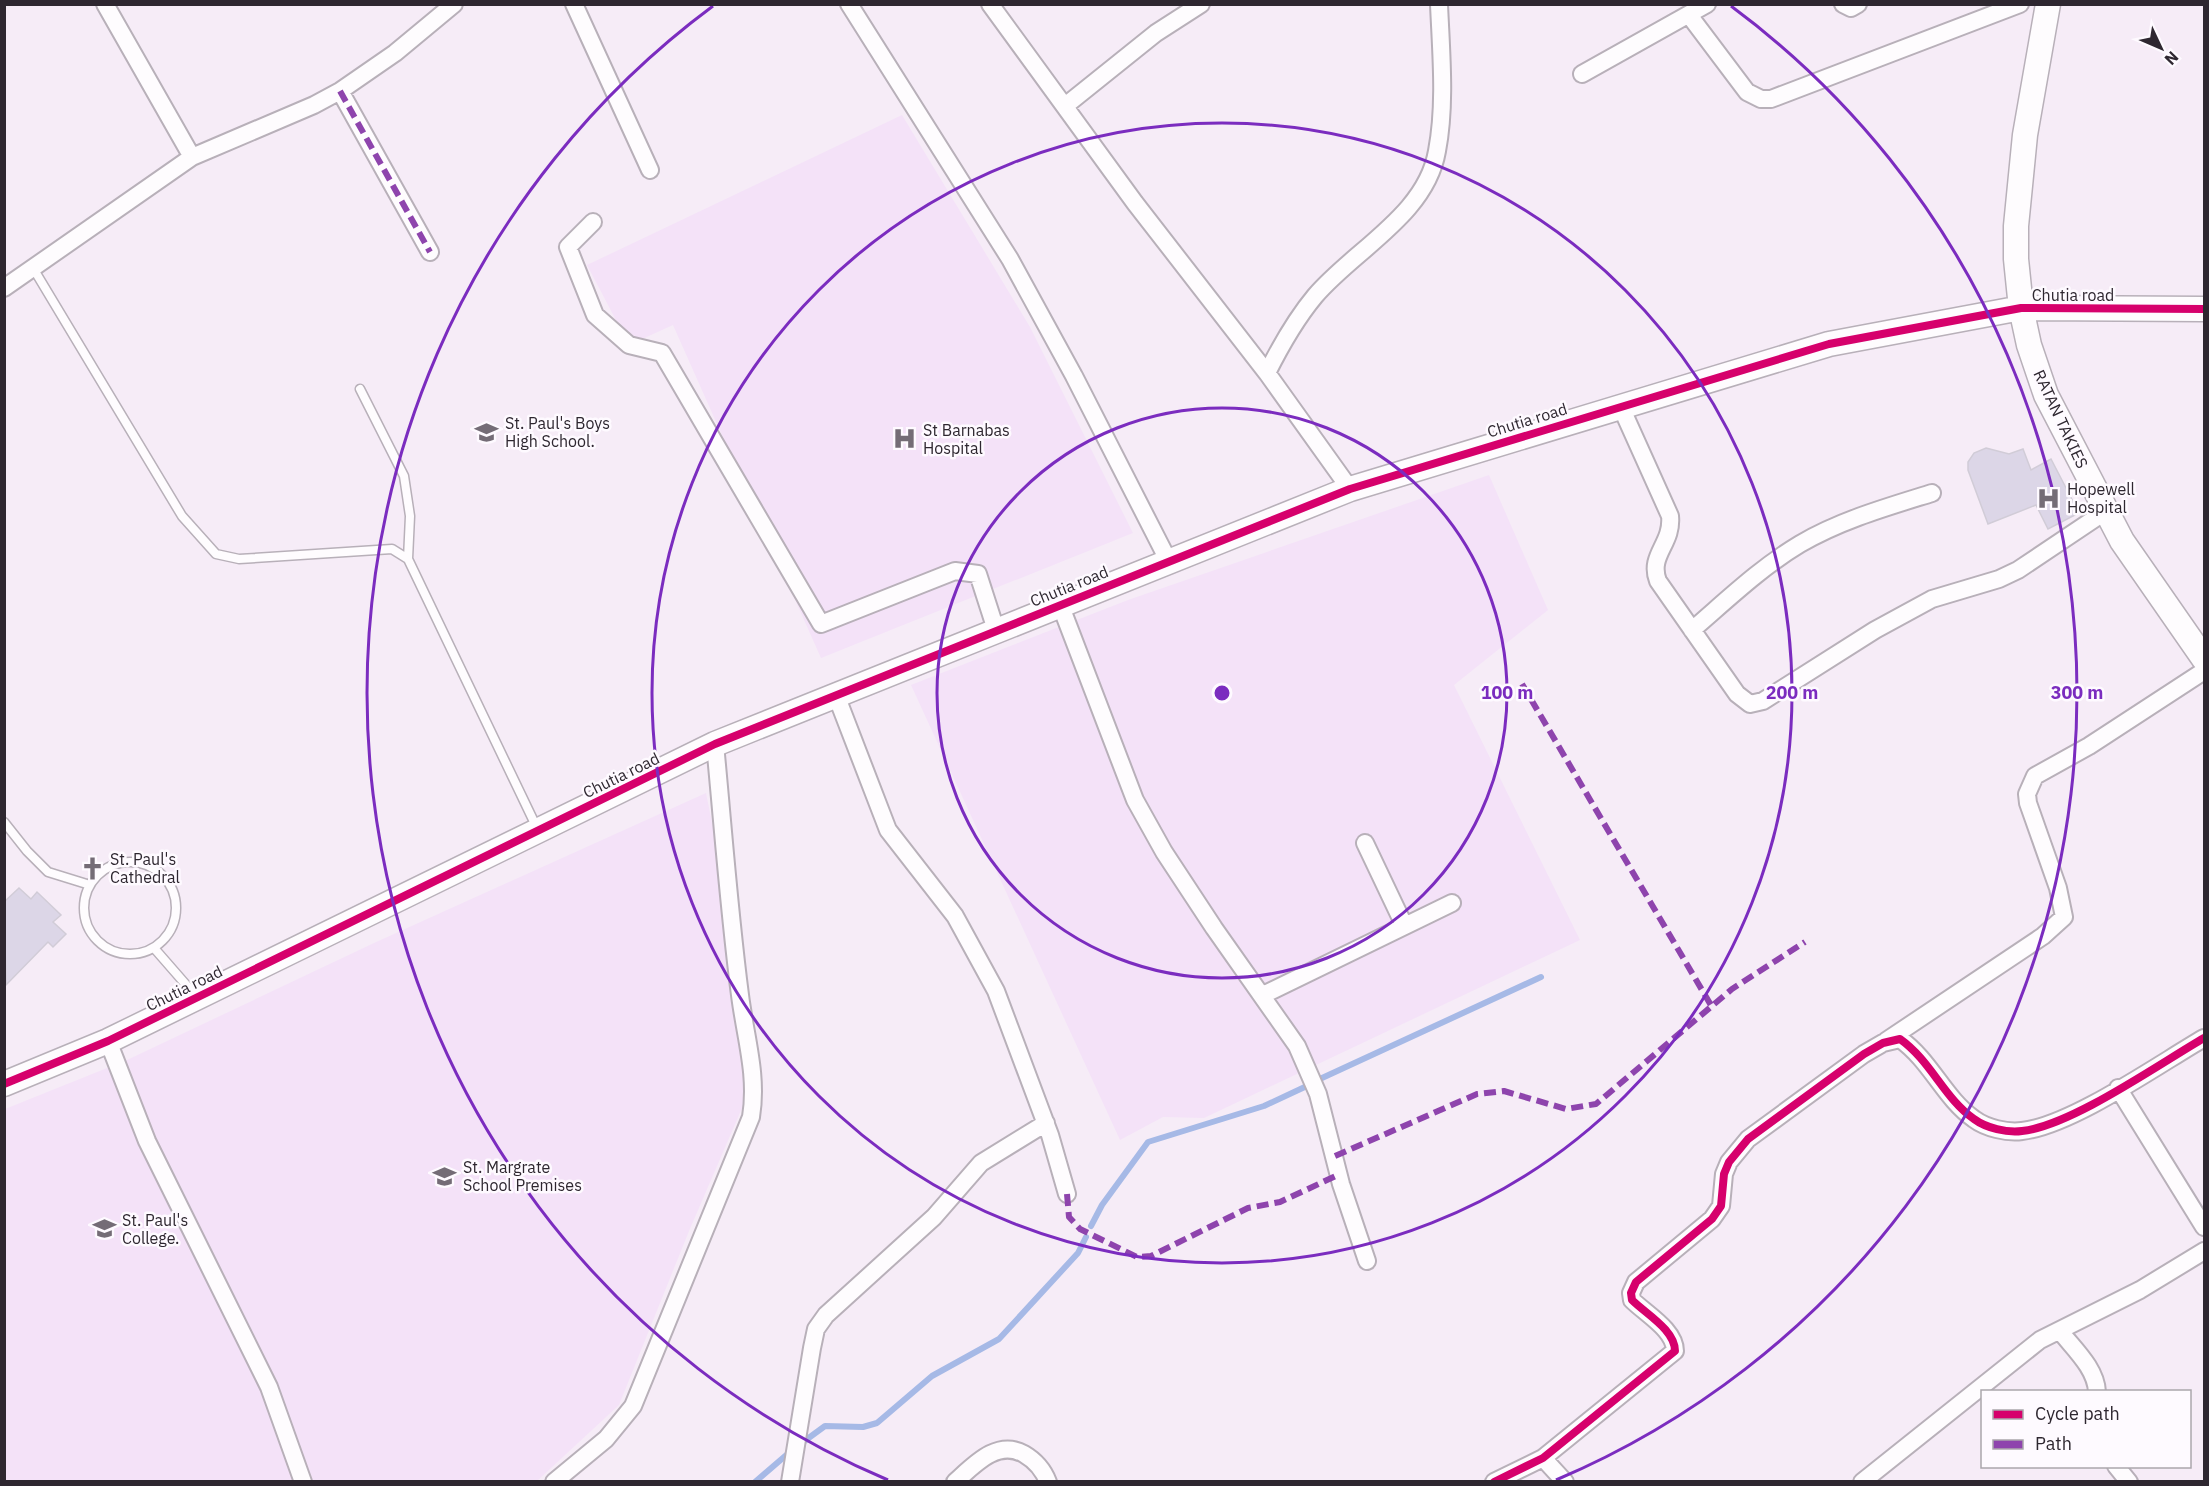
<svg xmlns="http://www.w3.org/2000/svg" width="2209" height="1486" font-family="'IBM Plex Sans',sans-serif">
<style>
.built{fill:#f4e2f8}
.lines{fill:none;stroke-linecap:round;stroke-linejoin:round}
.stream{stroke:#a6b9e6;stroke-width:6}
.building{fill:#dcd6e7;stroke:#d1ccd7;stroke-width:1.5}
.lane-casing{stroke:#b8b0b9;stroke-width:11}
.street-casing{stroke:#b8b0b9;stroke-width:20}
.secondary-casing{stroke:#b8b0b9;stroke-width:27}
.lane{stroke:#fefcfe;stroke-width:8}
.street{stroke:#fefcfe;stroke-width:16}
.secondary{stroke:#fefcfe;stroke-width:24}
.quiet{stroke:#8e44ad;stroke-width:6;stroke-dasharray:12 6;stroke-linecap:butt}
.cycleway-casing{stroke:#fefaff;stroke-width:11}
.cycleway{stroke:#d6006c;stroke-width:8}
.ring{fill:none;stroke:#7b2cbf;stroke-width:3}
.labels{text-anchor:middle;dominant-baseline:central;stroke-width:5;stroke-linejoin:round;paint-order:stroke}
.street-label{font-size:16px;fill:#2e2730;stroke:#fefaff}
.poi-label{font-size:16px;fill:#2e2730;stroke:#fefaff;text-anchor:start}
.centre{fill:#7b2cbf;stroke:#fefaff;stroke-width:3}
.ring-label{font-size:18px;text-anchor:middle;font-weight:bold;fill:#7b2cbf;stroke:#fefaff;stroke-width:5;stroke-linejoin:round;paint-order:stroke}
</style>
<rect width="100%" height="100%" fill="#f6ecf7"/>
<!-- built -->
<path class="built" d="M902 115 1030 327 1133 533 821 658 673 325 629 345 587 265Z
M1489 475 1548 610 1454 685 1580 940 1204 1118 1163 1117 1120 1140 911 685 1128 600Z
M706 793 761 1064 689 1231 619 1405 537 1481 5 1482V1109L127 1060 374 943Z"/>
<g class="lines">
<!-- stream -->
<path class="stream" d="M1322 1078 1541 977
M1091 1226 1102 1205 1148 1142 1264 1106 1309 1085
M799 1445 825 1426 863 1427 877 1423 932 1376 999 1339 1078 1253 1086 1237
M755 1482 791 1451"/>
</g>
<!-- building -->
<path class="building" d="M1986 448 2009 454 2023 449 2031 470 2051 459 2079 513 2048 529 2036 505 1988 524 1968 470V462L1974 453Z
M19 888 31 899 37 892 61 915 53 922 66 934 53 947 48 942 6 985 4 902Z"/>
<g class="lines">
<defs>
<path id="lane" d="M33 268 182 516 216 554 239 559 392 549 408 559 537 828
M360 389 404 476 410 516 408 559
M4 822 27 851 48 872 90 885
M84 908a46 46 0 1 1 92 0a46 46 0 1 1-92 0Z
M154 948 195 995"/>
<path id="street" d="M105 4 192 157
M574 4 650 170
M849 4 1010 259 1074 376 1168 560
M990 4 1135 203 1267 373 1350 489
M1843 4 1851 8 1858 4
M1689 15 1747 92 1761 99H1771L2020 4
M1582 74 1707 4
M340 91 430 252
M1065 106 1156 33 1201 4
M593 222 568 247 595 315 629 345 662 353 821 624 955 571 978 574 996 630
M4 288 192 157 314 105 340 91 395 53 454 4
M1267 373C1281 345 1295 320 1315 296 1354 250 1426 215 1437 151 1446 104 1441 52 1439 4
M1621 407 1670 516C1673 544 1648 555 1658 581L1737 694 1750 704 1763 701 1875 630 1932 599 1999 579 2018 570 2106 511
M1060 604 1135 800 1164 852 1214 928 1297 1046 1318 1094 1341 1184 1367 1261
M1692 630C1727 600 1760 568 1800 544 1841 520 1887 507 1932 493
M836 695 888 830 955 916 996 991 1050 1135 1067 1194
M1365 843 1404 925
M1263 995 1452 903
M108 1041 147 1141 269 1387 303 1482
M1886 1041 2043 936 2064 917 2058 888 2028 803 2027 794 2035 776 2089 746 2204 671
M2118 1088 2204 1227
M2060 1331C2073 1348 2096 1368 2097 1392
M1543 1458 1565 1482
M2116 1466 2129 1482
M554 1482 606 1439 633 1406 751 1117C758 1075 745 1036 740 995 729 911 723 827 715 744
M790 1482 812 1348 816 1329 826 1315 934 1217 981 1163 1046 1123
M955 1482C974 1465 997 1439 1024 1454 1036 1461 1043 1469 1048 1482
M1494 1482 1543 1458 1675 1351C1675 1330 1646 1314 1632 1300L1631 1293 1636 1282 1712 1219 1721 1206 1724 1174 1729 1162 1748 1139 1864 1054 1883 1043 1900 1039C1931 1061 1944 1098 1974 1119 1986 1128 2007 1133 2022 1131 2071 1126 2159 1064 2204 1038
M1862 1482 2040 1340 2140 1290 2204 1251"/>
<path id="secondary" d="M2048 4 2025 135 2016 226V259L2021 308 2029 345 2046 395 2122 541 2204 659
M4 1084 108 1041 715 744 1350 489 1829 344 2021 308 2204 309"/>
</defs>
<!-- lane casing -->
<use href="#lane" class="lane-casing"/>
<!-- street casing -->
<use href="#street" class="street-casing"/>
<!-- secondary casing -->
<use href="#secondary" class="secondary-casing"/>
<!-- lane -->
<use href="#lane" class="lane"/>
<!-- street -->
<use href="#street" class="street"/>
<!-- secondary -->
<use href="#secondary" class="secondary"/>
<!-- quiet -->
<path class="quiet" d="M340 91 430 252
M1522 684 1712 1007
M1335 1156 1477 1094 1504 1091 1566 1109 1596 1104 1732 989 1805 942
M1067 1194 1069 1217 1080 1229 1137 1257 1151 1256 1248 1208 1280 1202 1340 1174"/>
<defs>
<path id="cycleway" d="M4 1084 108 1041 715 744 1350 489 1829 344 2021 308 2204 309
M1494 1482 1543 1458 1675 1351C1675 1330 1646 1314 1632 1300L1631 1293 1636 1282 1712 1219 1721 1206 1724 1174 1729 1162 1748 1139 1864 1054 1883 1043 1900 1039C1931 1061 1944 1098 1974 1119 1986 1128 2007 1133 2022 1131 2071 1126 2159 1064 2204 1038"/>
</defs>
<!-- cycleway casing -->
<use href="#cycleway" class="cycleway-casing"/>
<!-- cycleway -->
<use href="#cycleway" class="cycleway"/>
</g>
<!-- distance rings -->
<g class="ring">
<circle cx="1222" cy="693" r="285"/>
<circle cx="1222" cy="693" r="570"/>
<path d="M888 1480A855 855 0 0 1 713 6M1731 6A855 855 0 0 1 1556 1480"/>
</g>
<!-- icons -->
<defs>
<symbol id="school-bare" viewBox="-9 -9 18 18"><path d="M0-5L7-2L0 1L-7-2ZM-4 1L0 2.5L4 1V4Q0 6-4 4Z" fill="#746c76" stroke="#fefaff" stroke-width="2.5" paint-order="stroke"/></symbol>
<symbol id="hospital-bare" viewBox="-9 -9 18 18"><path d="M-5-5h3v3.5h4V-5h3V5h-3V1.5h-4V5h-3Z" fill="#746c76" stroke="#fefaff" stroke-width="2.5" paint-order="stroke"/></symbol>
<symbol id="church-bare" viewBox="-9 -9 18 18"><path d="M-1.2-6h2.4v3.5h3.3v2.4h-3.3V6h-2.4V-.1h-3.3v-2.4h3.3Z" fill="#746c76" stroke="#fefaff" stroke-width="2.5" paint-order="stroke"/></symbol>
<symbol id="university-bare" viewBox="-9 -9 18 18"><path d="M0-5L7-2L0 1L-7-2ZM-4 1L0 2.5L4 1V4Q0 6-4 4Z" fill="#746c76" stroke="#fefaff" stroke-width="2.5" paint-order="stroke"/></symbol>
</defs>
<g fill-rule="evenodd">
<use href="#school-bare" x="470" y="416" width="33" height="33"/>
<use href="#hospital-bare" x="888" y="422" width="33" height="33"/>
<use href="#hospital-bare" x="2032" y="482" width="33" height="33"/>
<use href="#church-bare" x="76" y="852" width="33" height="33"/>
<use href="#school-bare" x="428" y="1160" width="33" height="33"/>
<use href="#university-bare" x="88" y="1212" width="33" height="33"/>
</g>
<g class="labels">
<!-- street labels -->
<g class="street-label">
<text x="2073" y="295">Chutia road</text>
<text transform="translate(2061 419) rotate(65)">RATAN TAKIES</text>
<text transform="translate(1527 420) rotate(-17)">Chutia road</text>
<text transform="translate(1069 586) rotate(-22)">Chutia road</text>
<text transform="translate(621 775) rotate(-26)">Chutia road</text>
<text transform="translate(184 988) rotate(-26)">Chutia road</text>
</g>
<!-- poi labels -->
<g class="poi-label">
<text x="505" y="423">St. Paul's Boys<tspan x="505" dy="18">High School.</tspan></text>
<text x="923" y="430">St Barnabas<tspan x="923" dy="18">Hospital</tspan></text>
<text x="2067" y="489">Hopewell<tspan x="2067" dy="18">Hospital</tspan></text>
<text x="110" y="859">St. Paul's<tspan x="110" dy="18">Cathedral</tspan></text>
<text x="463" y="1167">St. Margrate<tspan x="463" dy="18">School Premises</tspan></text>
<text x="122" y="1220">St. Paul's<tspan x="122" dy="18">College.</tspan></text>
</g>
</g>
<circle cx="1222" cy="693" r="9" class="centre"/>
<g class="ring-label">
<text x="1507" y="699">100 m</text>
<text x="1792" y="699">200 m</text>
<text x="2077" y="699">300 m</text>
</g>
<!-- border -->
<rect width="2209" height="1486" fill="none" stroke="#2e2730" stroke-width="12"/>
<!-- legend -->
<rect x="1981" y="1390" width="210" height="78" fill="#fefaff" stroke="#aba6ac" stroke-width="1.5"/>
<rect x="1993" y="1410" width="30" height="9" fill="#d6006c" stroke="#aba6ac" stroke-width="1.5"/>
<text x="2035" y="1420" font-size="18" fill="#2e2730">Cycle path</text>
<rect x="1993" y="1440" width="30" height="9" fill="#8e44ad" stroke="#aba6ac" stroke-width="1.5"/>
<text x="2035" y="1450" font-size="18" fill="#2e2730">Path</text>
<!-- north arrow -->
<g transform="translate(2161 48) rotate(134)" stroke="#fefaff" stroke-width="4.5" paint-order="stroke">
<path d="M0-4.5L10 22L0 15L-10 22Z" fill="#2e2730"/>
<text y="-9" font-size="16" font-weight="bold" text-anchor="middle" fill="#2e2730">N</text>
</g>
</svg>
